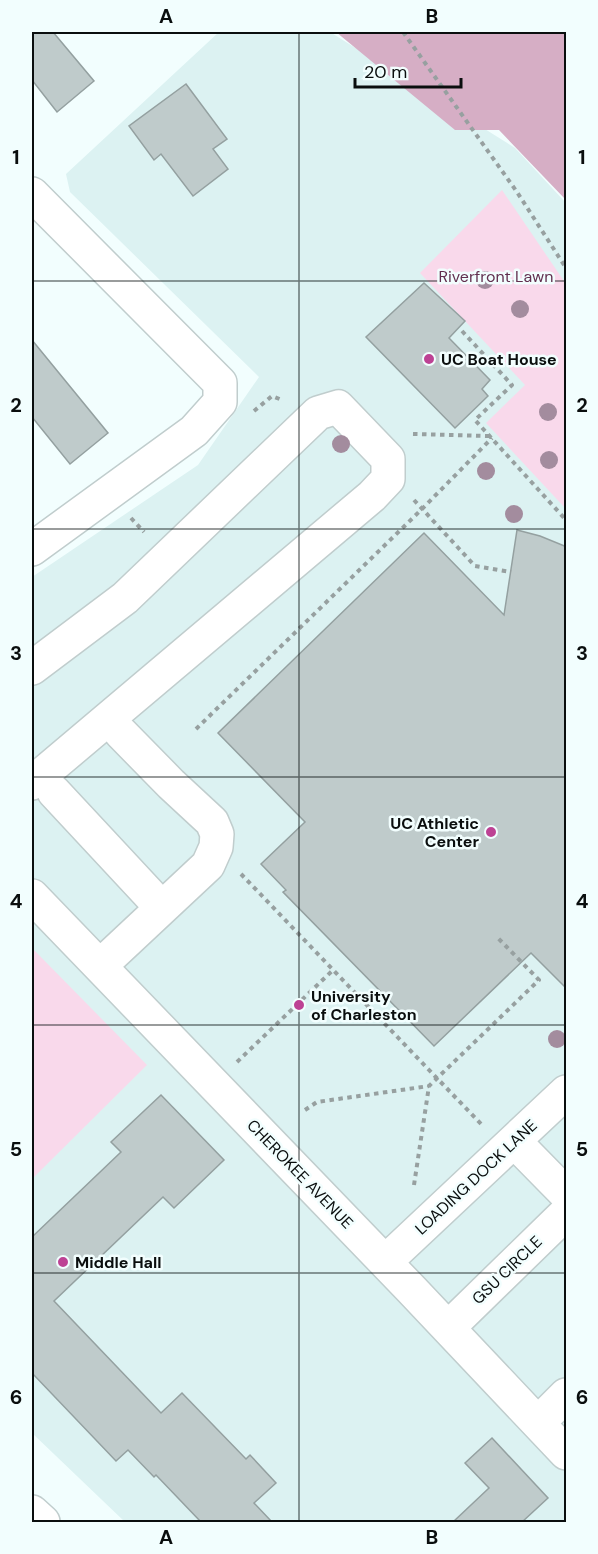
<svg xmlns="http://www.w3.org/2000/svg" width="598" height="1554" font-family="'DM Sans',sans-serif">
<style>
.built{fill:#dcf2f2}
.green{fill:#f9d9eb}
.water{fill:#d6aec5}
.building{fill:#bfcbcb;stroke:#94a0a0;stroke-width:1.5}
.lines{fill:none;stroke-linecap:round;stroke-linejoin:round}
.minor-casing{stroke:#c0cdcd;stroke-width:36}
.major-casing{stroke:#c0cdcd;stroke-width:36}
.path{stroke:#97a0a0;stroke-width:4;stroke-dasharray:4.5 4.5;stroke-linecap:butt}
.minor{stroke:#fff;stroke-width:33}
.major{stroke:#fff;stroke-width:33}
.tree{fill:#a38c9e}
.grid{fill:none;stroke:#0a0e0e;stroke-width:1.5;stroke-opacity:0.55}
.poi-dot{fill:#bd4294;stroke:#f2fefe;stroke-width:2}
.labels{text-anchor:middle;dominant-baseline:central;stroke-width:5;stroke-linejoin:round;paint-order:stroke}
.park-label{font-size:16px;fill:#622f4f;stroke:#f2fefe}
.poi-label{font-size:16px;font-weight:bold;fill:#0a0e0e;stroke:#f2fefe;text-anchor:start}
.street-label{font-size:16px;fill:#0a0e0e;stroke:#f2fefe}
.neatline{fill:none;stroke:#0a0e0e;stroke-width:2}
.grid-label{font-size:20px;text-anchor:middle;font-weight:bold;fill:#0a0e0e}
</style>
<rect width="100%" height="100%" fill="#f2fefe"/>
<!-- built -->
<path class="built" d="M219 32H330L515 148 566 203V1522H125L32 1433V577L198 465 259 377 70 192 66 174Z"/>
<!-- green -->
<path class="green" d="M502 190 566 284V509L486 423 525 385 420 273Z
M32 948 147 1065 32 1179Z"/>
<!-- water -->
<path class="water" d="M336 32H566V200L499 130H455Z"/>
<!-- building -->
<path class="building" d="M32 32H53L94 81 57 112 32 80Z
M186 84 227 139 213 149 228 169 193 196 161 154 154 160 129 126Z
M424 283 465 321 449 338 490 380 482 389 488 396 455 428 366 337Z
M32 340 108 433 70 464 32 417Z
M517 530 540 536 567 547V989L531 953 434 1046 283 892 286 890 261 864 305 822 218 733 424 533 504 615Z
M161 1095 224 1160 174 1208 163 1197 54 1301 161 1413 182 1393 246 1459 250 1455 276 1483 254 1503 272 1522H201L156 1475 154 1477 128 1450 116 1461 32 1373V1237L121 1152 111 1142Z
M492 1438 548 1498 522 1522H453L489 1488 465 1463Z"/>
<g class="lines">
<defs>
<path id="minor" d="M32 194 220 383V402L194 431 32 549
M32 668 125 598 318 413 338 407 388 459V479L372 496 32 783
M54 792 162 908
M32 896 411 1289 566 1453
M100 966 208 865 216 847 217 834 212 822 171 784 121 733
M515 1142 566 1194
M385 1262 566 1092
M448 1328 566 1213
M538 1423 566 1395"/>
<path id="major" d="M32 1512 43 1522"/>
</defs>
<!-- minor casing -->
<use href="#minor" class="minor-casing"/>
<!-- major casing -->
<use href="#major" class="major-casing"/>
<!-- path -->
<path class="path" d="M403 32 517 192 566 268
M462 331 512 385 475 420 566 520
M254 411 272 396 282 400
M413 434 489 436
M414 500 475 566 511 572
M131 518 144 532
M196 729 422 509 492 438
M241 874 481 1124
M237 1062 333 970
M305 1110 317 1102 429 1086
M414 1185 429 1086 539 980 496 936"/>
<!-- minor -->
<use href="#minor" class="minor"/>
<!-- major -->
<use href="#major" class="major"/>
</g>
<!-- trees -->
<g class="tree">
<circle cx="485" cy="280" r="9"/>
<circle cx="520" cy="309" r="9"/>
<circle cx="548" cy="412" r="9"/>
<circle cx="341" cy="444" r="9"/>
<circle cx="549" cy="460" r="9"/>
<circle cx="486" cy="471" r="9"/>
<circle cx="514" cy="514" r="9"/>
<circle cx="557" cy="1039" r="9"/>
</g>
<!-- grid -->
<path class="grid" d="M299 32V1522M32 281H566M32 529H566M32 777H566M32 1025H566M32 1273H566"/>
<!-- markers -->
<g class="poi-dot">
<circle cx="429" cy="359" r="6"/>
<circle cx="491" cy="832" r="6"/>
<circle cx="299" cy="1005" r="6"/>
<circle cx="63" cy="1262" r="6"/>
</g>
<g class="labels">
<!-- park labels -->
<g class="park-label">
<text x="496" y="276">Riverfront Lawn</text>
</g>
<!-- poi labels -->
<g class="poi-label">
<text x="441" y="359">UC Boat House</text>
<text x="479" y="823" text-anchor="end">UC Athletic<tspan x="479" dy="18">Center</tspan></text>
<text x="311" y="996">University<tspan x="311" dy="18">of Charleston</tspan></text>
<text x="75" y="1262">Middle Hall</text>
</g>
<!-- street labels -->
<g class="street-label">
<text transform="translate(300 1174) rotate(46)">CHEROKEE AVENUE</text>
<text transform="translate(476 1177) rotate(-43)">LOADING DOCK LANE</text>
<text transform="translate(507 1270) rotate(-44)">GSU CIRCLE</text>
</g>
</g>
<!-- border -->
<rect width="598" height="1554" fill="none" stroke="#f2fefe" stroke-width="66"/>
<!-- scale -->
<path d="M355 78v9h106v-9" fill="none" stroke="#0a0e0e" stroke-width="3"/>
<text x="364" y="78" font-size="18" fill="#0a0e0e" stroke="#f2fefe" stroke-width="4.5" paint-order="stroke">20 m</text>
<rect x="33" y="33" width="532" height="1488" class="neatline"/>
<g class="grid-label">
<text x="166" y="23">A</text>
<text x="432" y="23">B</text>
<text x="16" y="164">1</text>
<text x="582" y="164">1</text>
<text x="16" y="412">2</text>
<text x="582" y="412">2</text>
<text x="16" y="660">3</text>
<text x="582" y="660">3</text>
<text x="16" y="908">4</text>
<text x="582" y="908">4</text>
<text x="16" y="1156">5</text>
<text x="582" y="1156">5</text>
<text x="16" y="1404">6</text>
<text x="582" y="1404">6</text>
<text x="166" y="1544">A</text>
<text x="432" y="1544">B</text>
</g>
</svg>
